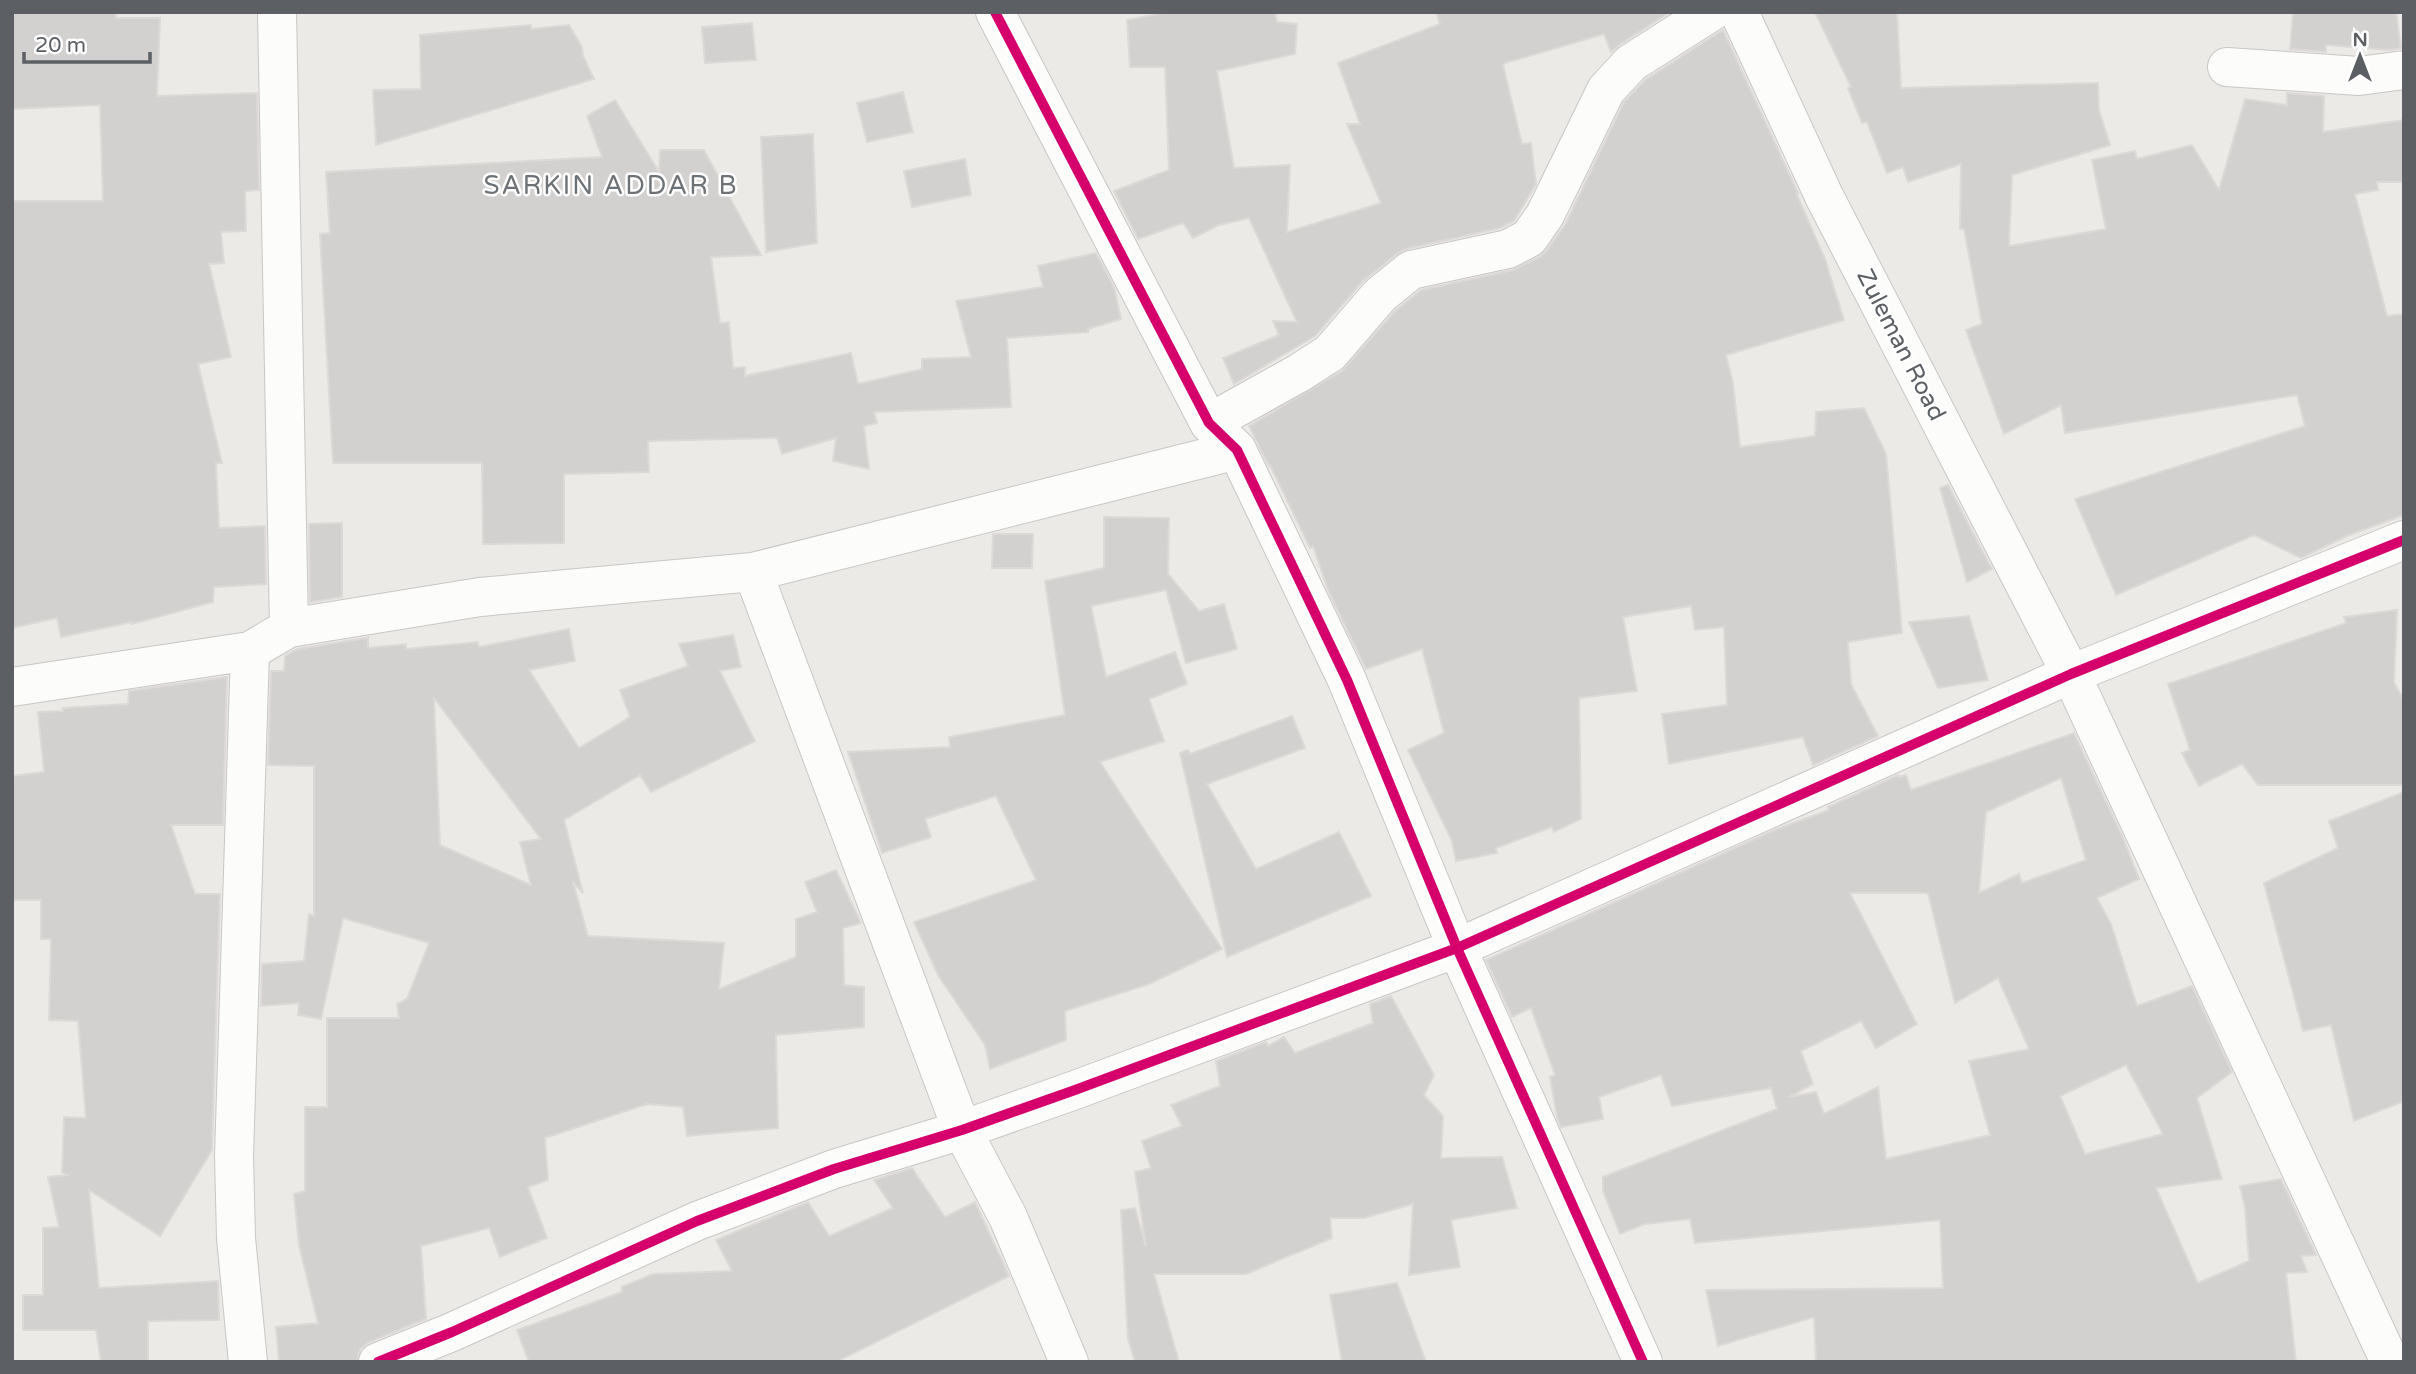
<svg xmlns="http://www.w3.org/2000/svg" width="2416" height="1374" font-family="'Varela Round',sans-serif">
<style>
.building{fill:#d3d1d0;stroke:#dcd9d6;stroke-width:2;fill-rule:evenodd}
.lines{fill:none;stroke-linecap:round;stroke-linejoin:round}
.minor-casing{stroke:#c8c7c7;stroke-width:40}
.minor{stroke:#fcfcfb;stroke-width:38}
.cycleway-casing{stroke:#fff;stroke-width:15}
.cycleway{stroke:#d6006c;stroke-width:10}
.labels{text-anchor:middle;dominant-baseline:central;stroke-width:5;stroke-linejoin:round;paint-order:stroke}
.street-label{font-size:24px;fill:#5c6064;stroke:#fff}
.neighbourhood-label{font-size:26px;letter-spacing:2px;fill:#6d7276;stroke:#fff}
</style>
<rect width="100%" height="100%" fill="#eceae6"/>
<!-- building -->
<path class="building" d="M12 12H116V18H160L157 96 257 93 259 190 245 191 246 231 221 232 224 263 209 264 231 357 198 364 222 463H216L219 528 265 526 266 584 214 587 213 602 132 624V622L61 637 57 618 12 628V201H103L100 105 12 109Z
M1168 12H1275L1277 22 1297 24 1295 54 1217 71 1234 168 1290 165 1287 232 1381 203 1347 124H1360L1338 63 1440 24 1436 12H1670L1619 45 1611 52 1604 34 1505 63 1503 65 1522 144 1531 143 1536 184 1514 221 1500 228 1406 249 1398 253 1363 281 1315 336 1234 384 1223 358 1279 335 1273 321 1297 322 1249 218 1219 225 1193 238 1183 223 1138 239 1114 191 1169 170 1165 67H1130L1127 20Z
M1815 12H1897L1901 88 2098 83 2099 110 2110 145 2012 175 2009 246 2106 229 2092 160 2135 151 2137 159 2192 145 2219 190 2245 99 2287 105V93L2324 96 2323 132 2404 120V182H2377L2378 190 2355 194 2387 316 2404 314V515L2349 535 2301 558 2254 535 2116 595 2075 499 2305 426 2297 395 2065 433 2061 405 2004 434 1966 330 1982 324 1964 229H1960L1961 164 1908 182 1903 167 1887 173 1867 122 1862 123 1848 88 1851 87Z
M2293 12H2396L2401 48 2390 50 2326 45V52L2290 49Z
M752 23 756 60 705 63 702 27Z
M531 25V29L569 25 582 47 583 56 594 79 376 145 373 90 421 89 420 35Z
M1723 30 1798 193H1796L1825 259 1844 320 1726 355 1733 383 1740 447 1815 436 1816 412 1864 408 1886 454 1902 633 1848 642 1851 684 1878 736 1813 765 1803 737 1669 764 1662 714 1727 705 1724 627 1695 630 1691 606 1623 617 1637 691 1579 698 1581 819 1554 832 1552 827 1496 848 1497 853 1456 861 1452 841 1408 750 1444 733 1422 649 1366 669 1329 592 1313 546 1310 548 1270 465 1269 466 1249 426 1342 371 1395 311 1421 290 1513 270 1540 257 1547 250 1565 225 1624 102 1645 80Z
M903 92 913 132 867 142 857 103Z
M615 100 659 172 660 150H704L761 255 711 257 720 323 729 322 733 368 745 367V376L851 353 858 384 922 369V359L971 357 956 301 1043 287 1038 266 1096 253 1114 287 1121 319 1088 329V332L1007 338 1011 407 874 412 877 423 864 426 869 469 833 461 836 438 782 454 777 438 648 441 649 472 564 474V543L483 544 482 463H333L320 234 330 233 326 172 602 157 587 116Z
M813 134 817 243 766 252 761 137Z
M965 159 971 195 912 207 904 171Z
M1948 485 1992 569 1967 582 1940 488Z
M1104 517 1169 518 1168 574 1199 611 1224 604 1237 649 1186 663 1166 590 1091 606 1106 677 1175 652 1187 684 1149 699 1164 741 1100 762 1222 949 1149 984 1065 1011 1066 1040 990 1069 985 1045 938 975 914 922 1036 880 996 796 925 819 931 837 882 853 848 752 950 747 949 737 1065 715 1045 581 1104 568Z
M342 523V597L310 602 309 524Z
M993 534H1033L1032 568H992Z
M2397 610 2394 682 2404 701V785H2258L2242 764 2199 786 2182 753 2190 750 2168 684 2346 623 2344 617Z
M1969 616 1988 680 1938 688 1909 622Z
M569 629 575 661 529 670 579 748 630 717 620 690 688 666 679 644 733 635 741 667 720 671 755 741 651 792 640 775 564 820 583 893 573 882 588 936 724 943 719 989 796 957V919L817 912 805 882 836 870 861 923 843 928 844 985 864 987V1027L776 1035 778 1128 687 1136 683 1107 647 1104 545 1138 548 1180 528 1187 547 1238 500 1257 489 1228 421 1246 426 1319 369 1342 360 1349 357 1362H279L276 1327 318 1323 299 1245 294 1194 305 1191V1107H327V1018H399L397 1004 407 999 429 943 343 918 321 1019 298 1015 299 1003 261 1006 262 964 304 961 309 914 314 916V766L268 765 271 671H284L285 656 297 649 366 638 368 637V648L406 644V649L478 642 479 647ZM434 698 541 839 520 842 531 885 440 845Z
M227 677 223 825H171L195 894H220L212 1150 160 1236 89 1190 99 1288 218 1281 219 1320 148 1321V1362H101L96 1330H23V1295H43V1228L59 1227 48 1177 67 1175 62 1172 64 1117 86 1118 78 1021 49 1020 51 939H41V900H12V776L44 772 38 712 63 711V708L128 704 129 691Z
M1292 716 1305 748 1207 784 1256 869 1339 832 1371 896 1227 957 1180 753 1188 750 1190 754Z
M2074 733 2123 838 2139 879 2097 898 2111 924 2137 1006 2192 986 2232 1072 2197 1098 2222 1179 2156 1188 2198 1283 2249 1261 2245 1208 2240 1186 2281 1179 2316 1255 2301 1256 2307 1272 2286 1273 2296 1362H1816L1814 1317 1718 1346 1706 1290 1943 1288 1940 1220 1695 1243 1690 1219 1645 1224 1620 1234 1603 1191V1177L1777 1109 1771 1088 1672 1106 1661 1075 1599 1097 1603 1119 1561 1127 1557 1117 1550 1077 1555 1075 1531 1008 1512 1017 1486 960 1777 829 1829 810 1828 807 1898 775 1899 777 1906 775 1911 790ZM2061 778 2086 860 2022 883 2019 874 1979 893 1986 812ZM1850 893H1928L1955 1003 1998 978 2029 1049 1969 1061 1990 1135 1886 1159 1878 1087 1824 1114 1816 1092 1789 1097 1813 1084 1801 1051 1861 1021 1876 1048 1917 1024ZM2126 1065 2163 1134 2085 1154 2060 1096Z
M2404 792V1101L2354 1121 2331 1025 2303 1031 2264 883 2338 848 2329 821Z
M1391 996 1434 1075 1424 1095 1443 1116 1441 1158 1502 1157 1517 1208 1451 1220 1460 1267 1409 1275 1413 1204 1364 1218H1330L1332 1238 1246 1274H1154L1179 1362H1135L1128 1339 1121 1210 1135 1208 1146 1247 1135 1172 1151 1168 1142 1141 1182 1126 1171 1105 1220 1086 1216 1061 1266 1042 1268 1046 1284 1037 1295 1053 1373 1023 1370 1004Z
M912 1168 945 1217 975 1202 1009 1276 836 1362H529L517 1330 622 1292V1287L653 1274 732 1271 716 1240 808 1202 829 1236 893 1208 874 1180Z
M1397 1283 1426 1362H1342L1330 1295Z"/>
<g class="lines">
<defs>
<path id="minor" d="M277 12 289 628
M995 12 1209 423 1237 450 1347 680 1457 948 1643 1362
M1739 12 1824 196 2071 674 2390 1362
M2227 67 2359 76 2404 70
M1209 423 1299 373 1330 353 1380 295 1411 270 1508 249 1529 238 1545 215 1606 90 1631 63 1711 12
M753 572 962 1130 1008 1217 1069 1362
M12 687 250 651 289 628 480 597 753 572 1237 450
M248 1362 236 1238 234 1156 250 651
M378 1362 452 1332 697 1221 834 1169 962 1130 1075 1090 1457 948 2071 674 2404 540"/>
</defs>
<!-- minor casing -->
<use href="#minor" class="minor-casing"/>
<!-- minor -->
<use href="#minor" class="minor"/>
<defs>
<path id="cycleway" d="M995 12 1209 423 1237 450 1347 680 1457 948 1643 1362
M378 1362 452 1332 697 1221 834 1169 962 1130 1075 1090 1457 948 2071 674 2404 540"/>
</defs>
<!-- cycleway casing -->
<use href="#cycleway" class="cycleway-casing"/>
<!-- cycleway -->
<use href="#cycleway" class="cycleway"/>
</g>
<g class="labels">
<!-- street labels -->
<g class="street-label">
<text transform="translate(1901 345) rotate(63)">Zuleman Road</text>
</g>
<!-- neighbourhood labels -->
<g class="neighbourhood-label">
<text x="611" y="185">SARKIN ADDAR B</text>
</g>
</g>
<!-- border -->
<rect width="2416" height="1374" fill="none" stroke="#5c6064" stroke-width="28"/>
<!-- north arrow -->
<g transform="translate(2360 56)" stroke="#ffffff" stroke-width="5" paint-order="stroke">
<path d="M0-5L12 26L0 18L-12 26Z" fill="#5c6064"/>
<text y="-10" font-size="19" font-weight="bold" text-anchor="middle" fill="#5c6064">N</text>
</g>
<!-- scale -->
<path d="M24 52v10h126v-10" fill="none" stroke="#5c6064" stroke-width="3.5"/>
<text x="35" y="52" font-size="21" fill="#5c6064" stroke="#ffffff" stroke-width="5" paint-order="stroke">20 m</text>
</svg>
